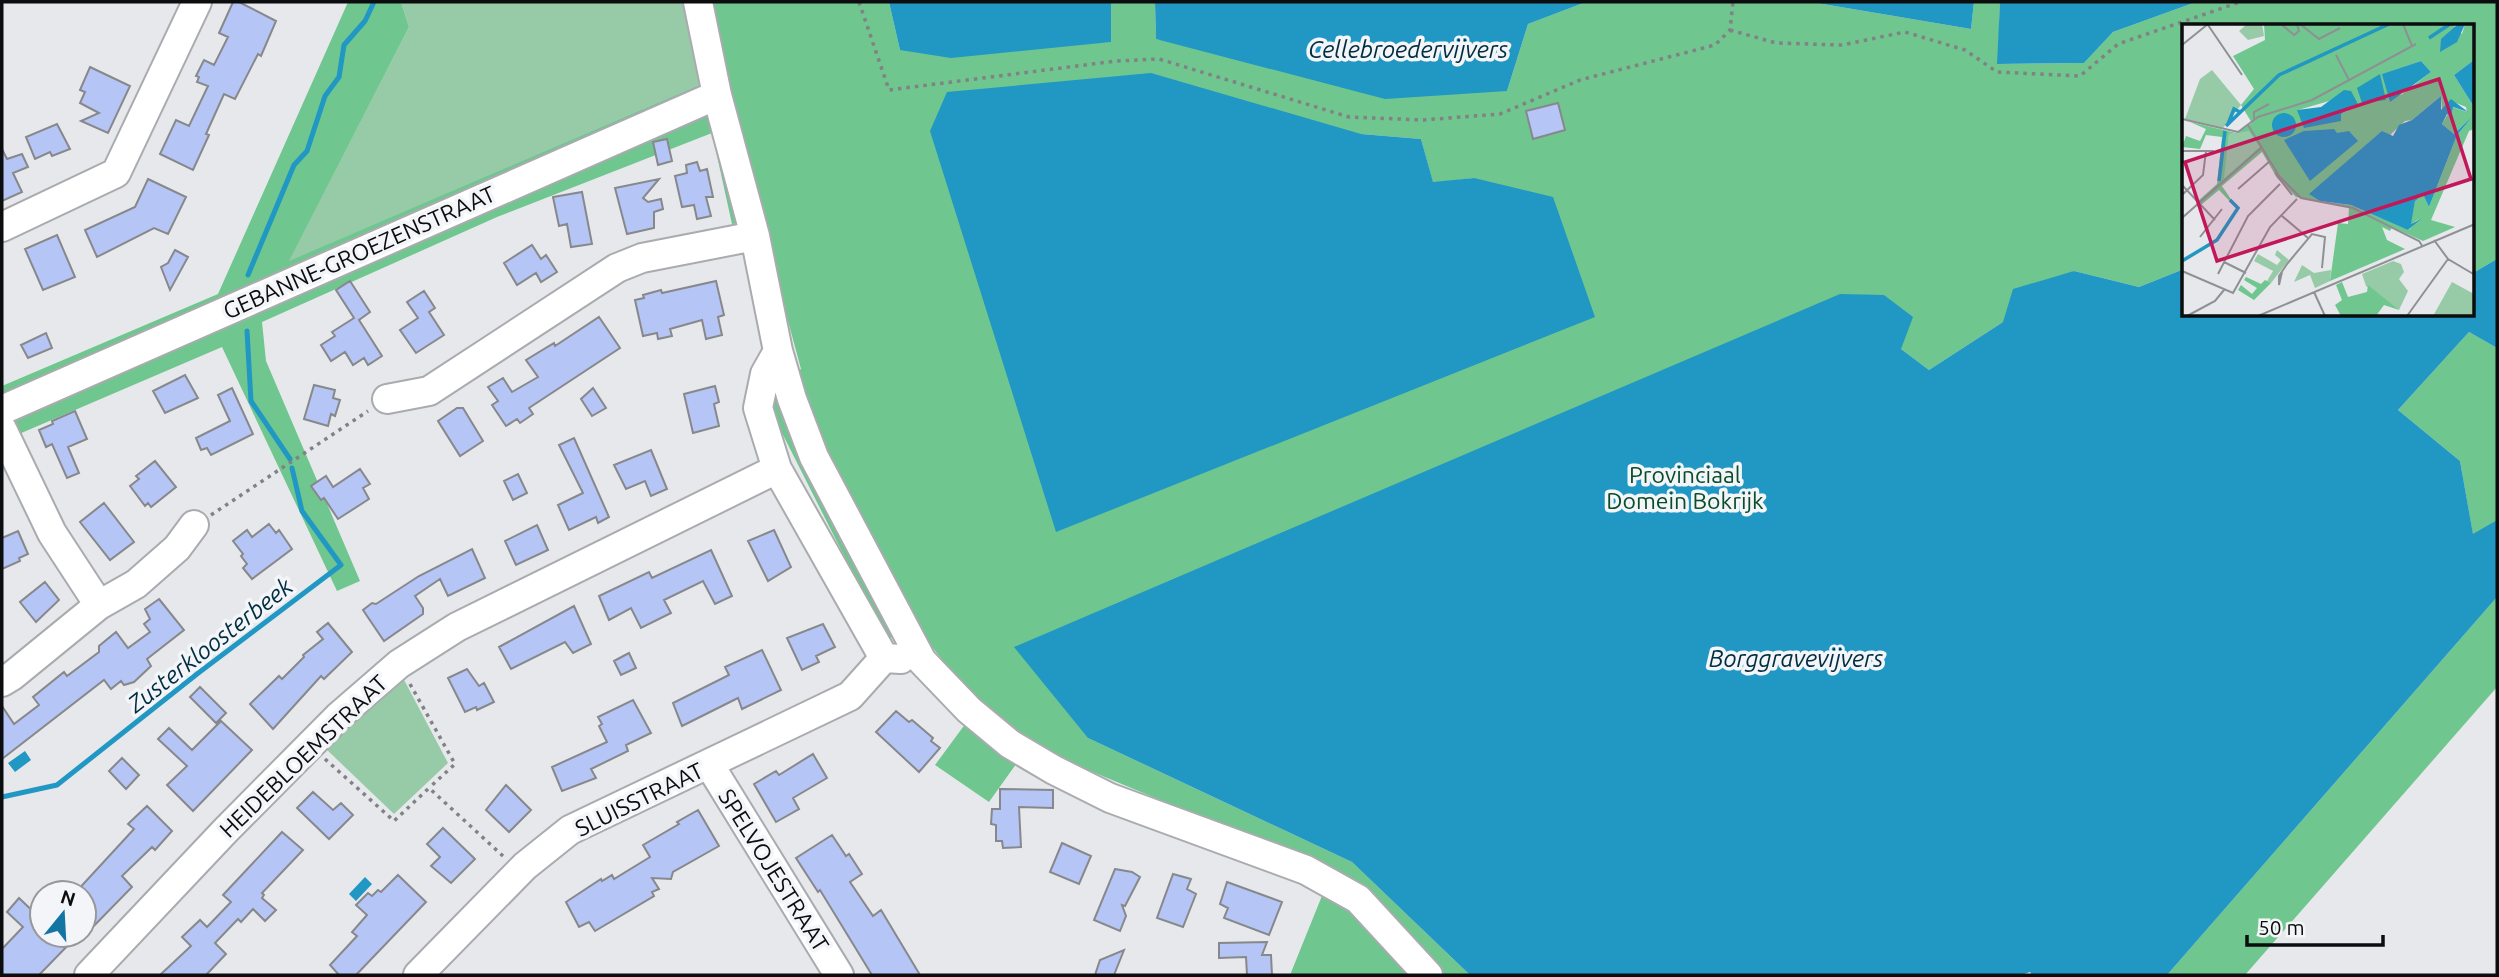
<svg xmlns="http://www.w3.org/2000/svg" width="2499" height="977" font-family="Ubuntu,sans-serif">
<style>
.green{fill:#97cba8}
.forest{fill:#6fc68f;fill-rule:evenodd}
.water{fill:#2197c3}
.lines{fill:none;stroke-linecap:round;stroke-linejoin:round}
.stream{stroke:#2197c3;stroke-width:5}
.building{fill:#b5c5f5;stroke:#87888b;stroke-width:2}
.minor-casing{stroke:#aaabaf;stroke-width:32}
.path{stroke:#808284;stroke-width:3.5;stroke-dasharray:3.5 5;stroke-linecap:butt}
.minor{stroke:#fff;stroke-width:28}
.labels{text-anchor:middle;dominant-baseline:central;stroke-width:7;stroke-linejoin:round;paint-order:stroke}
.street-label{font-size:23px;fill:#0c0d0e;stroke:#f4f5f8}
.park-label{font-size:23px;fill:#074d2a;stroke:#f4f5f8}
.water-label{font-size:24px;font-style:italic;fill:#002e41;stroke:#f4f5f8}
.inset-river{fill:none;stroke:#2197c3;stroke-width:3.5}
.inset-road{fill:none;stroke:#8f9093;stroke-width:2}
.view{fill:#c2185b;fill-opacity:0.15;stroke:#c2185b;stroke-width:3.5}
.inset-edge{fill:none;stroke:#0c0d0e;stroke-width:3.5}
</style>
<rect width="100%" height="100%" fill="#e6e8eb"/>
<!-- green -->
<path class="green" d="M401 2H683L701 84 288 262 409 27Z
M402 676 448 763 394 814 325 748Z"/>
<!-- forest -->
<path class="forest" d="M348 2H401L409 27 289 261 701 84 683 2H889L900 50 1111 42V2H1155L1156 39 1507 91 1528 24 1586 2H1811L1971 29 1974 2H2000L1998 64 2084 63 2113 32 2196 2H2497V259L2473 273V26H2184V269L2139 287 2074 271 2003 322 1929 370 1901 349 1088 738 1352 862 1470 975H1290L1330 876 1283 851 1052 755 1011 729 972 698 918 629 886 639 773 415 772 388 801 369 761 221 732 224 712 133 497 217 262 322 266 361 360 581 337 591 222 347 19 434 2 393V386L218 294ZM1361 134 1421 139 1433 183 1474 178 1056 532Z
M2469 332 2497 348V520L2473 535 2460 461 2398 410Z
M2497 597V687L2245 975H2167Z
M966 723 1019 760 989 802 935 765Z"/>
<!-- water -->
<path class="water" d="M889 2H1111V42L951 58 900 50Z
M1155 2H1586L1528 24 1507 91 1385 99 1156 39Z
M1811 2H1974L1971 29Z
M2000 2H2196L2113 32 2084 63 1997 64Z
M1151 73 1361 134 1421 139 1433 182 1474 178 1553 197 1595 317 1056 532 930 131 947 92Z
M2497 259V348L2469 332 2398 410 2460 461 2473 534 2497 520V597L2167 975H2032L2030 972 2021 975H1470L1352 862 1088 738 1014 647 1840 294 1884 295 1913 317 1901 349 1929 370 2003 322 2013 289 2074 271 2139 287 2184 269V315H2473V273Z
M25 751 31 760 15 772 8 763Z
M365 877 372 884 356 901 349 894Z"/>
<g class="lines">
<!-- stream -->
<path class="stream" d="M248 275 294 165 307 151 325 96 339 77 344 45 365 21 374 2
M247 331 251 401 290 459
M2 797 57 785 197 674 341 565 302 511 292 468"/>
</g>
<!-- building -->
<path class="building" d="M233 2H239L276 21 261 56 258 54 235 99 224 94 206 134 209 135 193 170 160 154 176 120 189 126 208 86 197 82 199 77 196 76 204 60 214 65 228 37 219 33Z
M90 67 130 86 108 133 81 121 99 113 80 103 85 92 80 90Z
M1558 103 1565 130 1533 139 1526 111Z
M57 124 70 149 52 156 50 152 35 159 26 137Z
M667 139 672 161 658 165 653 142Z
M2 149 7 159 22 154 28 167 13 173 22 192 2 201Z
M697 162 700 171 707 169 713 197H706L711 216 697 219 694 205 682 207 675 176 687 173 686 165Z
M148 179 186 197 168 234 154 228 97 257 85 230 135 207Z
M659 179 643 198 648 202 661 199 663 209 654 212V228L627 234 615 188Z
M582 192 592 244 571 247 567 224 559 226 553 197Z
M57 235 75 277 43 290 25 249Z
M532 245 541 259 546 255 557 272 541 282 536 273 517 285 504 263Z
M175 250 188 257 170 290 161 267 168 263Z
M350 281 370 312 359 320 382 356 368 365 364 358 353 365 345 352 331 361 321 345 335 336 332 332 354 318 336 290Z
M716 281 724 315 718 317 722 335 706 339 702 320 670 329 672 336 658 339 657 333 643 336 635 300 644 298 643 295 661 290 662 293Z
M424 291 435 308 429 312 444 335 416 353 400 330 418 318 407 302Z
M599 317 620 348 529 408 533 414 520 423 517 419 506 426 492 405 498 401 488 387 503 378 512 392 538 377 526 360 554 343 555 346Z
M46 333 52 348 28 358 21 345Z
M185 375 198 398 165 413 153 391Z
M314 385 335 390 333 398 340 400 335 416 331 414 328 426 304 419Z
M715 386 719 402 714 404 719 426 693 433 684 394Z
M232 388 253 434 211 455 207 448 201 450 196 438 230 421 218 395Z
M593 388 606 408 592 416 581 399Z
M457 408H463L483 441 460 456 438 421Z
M75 411 87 439 68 447 79 473 67 478 52 444 46 447 39 430 53 424 52 421Z
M574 438 609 517 598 523 596 517 569 530 558 505 583 493 559 445Z
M651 450 667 489 651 496 645 481 626 489 614 465Z
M155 461 176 487 151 507 148 503 145 506 130 486 139 479 136 476Z
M360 469 370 484 363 488 369 499 338 519 324 498 321 500 311 486 326 476 333 487Z
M518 474 527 493 513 500 504 481Z
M104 503 134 542 110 560 80 522Z
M269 524 276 533 279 530 292 549 252 579 243 568 247 564 241 556 243 554 233 541 247 530 252 537Z
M537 525 548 550 516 565 505 541Z
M774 530 791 567 768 581 748 541Z
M18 531 28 554 19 558 20 561 2 569V538Z
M472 549 485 578 448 596 440 579 415 596 423 608V614L384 641 363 610 372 603 376 604 419 576Z
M711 550 732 596 715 604 703 581 664 600 671 613 641 628 631 608 609 620 599 596 649 572 652 578Z
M45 582 59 600 36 622 20 602Z
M159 599 184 630 147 659 151 666 134 682 124 685 121 681 111 689 104 680 2 759V706L14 724 39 705 33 697 64 672 67 676 99 652V646L116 632 128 648 150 632 144 624 150 619 145 609Z
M574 606 591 644 573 653 565 642 511 669 499 647Z
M328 623 352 652 324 679 321 676 273 729 250 704 279 676 282 679 304 657 303 655 323 639 317 632Z
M823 624 835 647 816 656 819 662 802 670 787 638Z
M762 650 781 690 742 709 738 698 682 726 673 703 729 675 725 667Z
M629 653 636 668 621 675 614 661Z
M467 669 479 686 484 683 494 702 477 710 476 707 465 712 448 678Z
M200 687 226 713 216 723 190 697Z
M633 700 651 733 626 745 628 751 591 769 596 778 562 791 552 767 607 742 599 726 602 724 598 717Z
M896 711 909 722 912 720 933 738 931 741 940 748 919 772 876 732Z
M221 721 252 750 193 811 167 785 187 766 158 739 169 728 192 750Z
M813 754 827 778 793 798 799 809 776 822 754 784 776 771 779 775Z
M122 758 139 775 126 789 109 771Z
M506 785 531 810 509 832 486 810Z
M1000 789 1053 790V808L1019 807 1021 847 1003 848 1002 841H996V825L991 824 992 809H1000Z
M313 792 333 810 341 803 353 815 329 839 297 808Z
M147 806 172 831 155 850 152 847 122 876 132 887 84 936V893H75L134 829 128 824Z
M698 810 719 846 673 872 671 879 652 878 659 889 652 892 654 896 595 931 589 922 579 927 566 902 601 879 602 881 612 875 614 879 650 857 643 845 679 824 677 822Z
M443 828 475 859 451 883 431 866 440 857 427 844Z
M282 832 303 850 262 893 264 895 262 898 276 910 265 921 253 909 241 922 238 919 215 943 226 954 206 975H160L191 946 182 937 200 920 207 927 231 902 223 895Z
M832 835 846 856 849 854 862 874 850 882 873 916 881 910 920 975H872L820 890 818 892 796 858Z
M1062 843 1091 856 1079 884 1050 872Z
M1115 869 1132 872 1140 877 1125 906 1122 905 1126 916 1120 931 1094 920Z
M1173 874 1191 879 1187 889 1196 894 1183 927 1157 918Z
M398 875 426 902 356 975H339L330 965 357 936 352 932 367 915 356 905 368 893 372 896 378 890 381 892Z
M1227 882 1282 902 1269 935 1224 918 1228 908 1220 904Z
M19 898 42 920V935H78L39 975H2V949L23 927 7 912Z
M1267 942 1262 955H1271L1272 975H1247L1246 957 1219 958V943Z
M1124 950 1114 975H1095L1100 960Z"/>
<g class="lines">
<defs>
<path id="minor" d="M698 2 717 95 755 236 778 351 792 399 814 457 922 661 969 710 1010 744 1054 770 1110 798 1306 870 1358 899 1428 975
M2 227 116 173 197 2
M778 351 765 374 758 408 777 469 884 658 901 659
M387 399 429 391 617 268 642 258 755 236
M2 410 717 95
M2 429 52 533 99 605
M2 682 12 676 99 605 136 584 177 548 194 525
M709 764 839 975
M89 975 226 830 339 716 399 664 457 627 777 469
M418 975 525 866 570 830 850 696 884 658"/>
</defs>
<!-- minor casing -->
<use href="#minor" class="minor-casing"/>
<!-- path -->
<path class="path" d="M859 2 889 90 1116 61 1159 59 1349 117 1423 120 1500 114 1580 80 1715 45 1730 30 1733 2
M1730 30 1776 43 1842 45 1905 32 1965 50 1997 72 2080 76 2118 44 2240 2
M211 515 368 411
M410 684 455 764 429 788
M325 759 394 821 429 788 503 856"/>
<!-- minor -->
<use href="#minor" class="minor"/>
</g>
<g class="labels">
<!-- street labels -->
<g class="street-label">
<text transform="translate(359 252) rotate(-24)">GEBANNE-GROEZENSTRAAT</text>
<text transform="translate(303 756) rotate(-44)">HEIDEBLOEMSTRAAT</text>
<text transform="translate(639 799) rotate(-26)">SLUISSTRAAT</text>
<text transform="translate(774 870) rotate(58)">SPELVOJESTRAAT</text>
</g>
<!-- park labels -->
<g class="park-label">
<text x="1685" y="474">Provinciaal<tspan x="1685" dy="26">Domein Bokrijk</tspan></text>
</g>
<!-- water labels -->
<g class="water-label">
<text x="1408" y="49">Cellebroedervijvers</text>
<text transform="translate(210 645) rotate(-38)">Zusterkloosterbeek</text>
<text x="1796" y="658">Borggravevijvers</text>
</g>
</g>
<!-- overview -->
<g transform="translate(2182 24)">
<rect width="292" height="292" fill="#e6e8eb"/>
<path d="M65 0H80L82 12 66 16 57 7ZM30 46 59 81 41 104 3 95 18 55ZM67 106 77 123 41 155 47 110ZM95 226 107 236 89 259 85 257 91 247 72 237 76 230 95 241 99 236 93 231ZM211 237 219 240 222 248 217 255 226 267 217 286 184 262 180 250ZM120 241 132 249 149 246 148 257 133 264 128 251 112 258ZM270 258 292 270V292H251Z" fill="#97cba8"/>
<path d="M82 0H276L272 2 280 10 283 0H292V36L272 51 292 83V91L272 110 260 100 270 83 285 88 284 83 274 79 260 87 259 72 230 96 223 97 138 177 169 181 227 206 237 195 228 201 233 176 241 169 247 183 275 111 292 91V105L287 107 249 196 273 203 241 217 210 203 208 207 200 203 205 216 223 225 148 257 156 199 166 200 167 183 114 173 95 154 80 128 40 162 57 187 37 166 19 181 16 177 35 160 40 113 24 111 18 125 0 123 4 112 18 117 24 105 8 98 54 109 70 99 59 81 72 65 51 32 83 16ZM239 37 249 48 219 71 201 50ZM154 75 175 81 159 90 116 86ZM67 107 77 123 42 154 47 110ZM64 253 79 260 83 256 89 259 72 276 56 266 59 261 70 270 75 264 62 256ZM160 258 166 273 185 268 186 261 217 286 202 281 194 292H159L153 281 160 276 154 261Z" fill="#6fc68f" fill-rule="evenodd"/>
<path d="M276 0H283L275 18 258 28 259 15ZM292 36H293L292 83 272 51ZM239 37 249 48 208 78 200 50ZM198 50 204 76 180 79 175 64ZM162 66 169 67 176 80 159 90V97L122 104 115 86 139 83ZM259 72V86L269 75 286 88 271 83 269 91 265 90 260 100 272 110 292 91 275 111 247 183 241 170 233 177 229 200 239 195 226 206 169 181 138 177 127 170 200 107 211 112 217 101 230 96ZM90 101a12 12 0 1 1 24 0a12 12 0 1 1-24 0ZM152 105 155 109 167 107 176 117 128 157 102 116 122 107Z" fill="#2197c3"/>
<path class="inset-river" d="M247 14 268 0M46 100 52 85 58 88M44 102 97 51 207 0M37 157 43 107M0 237 35 216 56 184 48 176"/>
<path class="inset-road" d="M99 0 112 11 117 7 115 0M118 0 137 15 158 4M221 0 230 22M26 1 60 51M0 21 26 0M154 31 167 56M0 95 56 108 76 93 130 76 234 20M72 95V88L87 80M66 101 97 152 119 174 171 184 237 217 241 223M0 127H32M93 149 110 171M0 161 33 196M56 165 88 137M0 171 21 151 24 127M100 192 126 214M0 194 79 124M18 213 40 185M252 216 266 235 293 251M42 238 64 249M0 247 51 269 88 203 115 175M100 248 97 261V252L105 240 130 210 143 213 140 244M36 250 66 192 98 160M132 268 143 292M5 292 33 277 42 266M76 292 293 200M225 292 266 235"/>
<path class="view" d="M257 55 289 155 35 237 3 138Z"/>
<rect width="292" height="292" class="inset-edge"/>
</g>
<!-- border -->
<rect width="2499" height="977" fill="none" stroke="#0c0d0e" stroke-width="7"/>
<!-- north arrow -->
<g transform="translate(63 914) rotate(18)"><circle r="33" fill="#f4f5f8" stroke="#97989a" stroke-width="2"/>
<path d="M0-5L12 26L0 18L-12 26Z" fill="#1375a2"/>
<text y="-10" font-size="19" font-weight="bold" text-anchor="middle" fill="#0c0d0e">N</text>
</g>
<!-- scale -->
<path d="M2247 935v10h136v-10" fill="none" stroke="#0c0d0e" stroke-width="3.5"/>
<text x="2258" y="935" font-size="21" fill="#0c0d0e" stroke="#f4f5f8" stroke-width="5" paint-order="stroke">50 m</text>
</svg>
